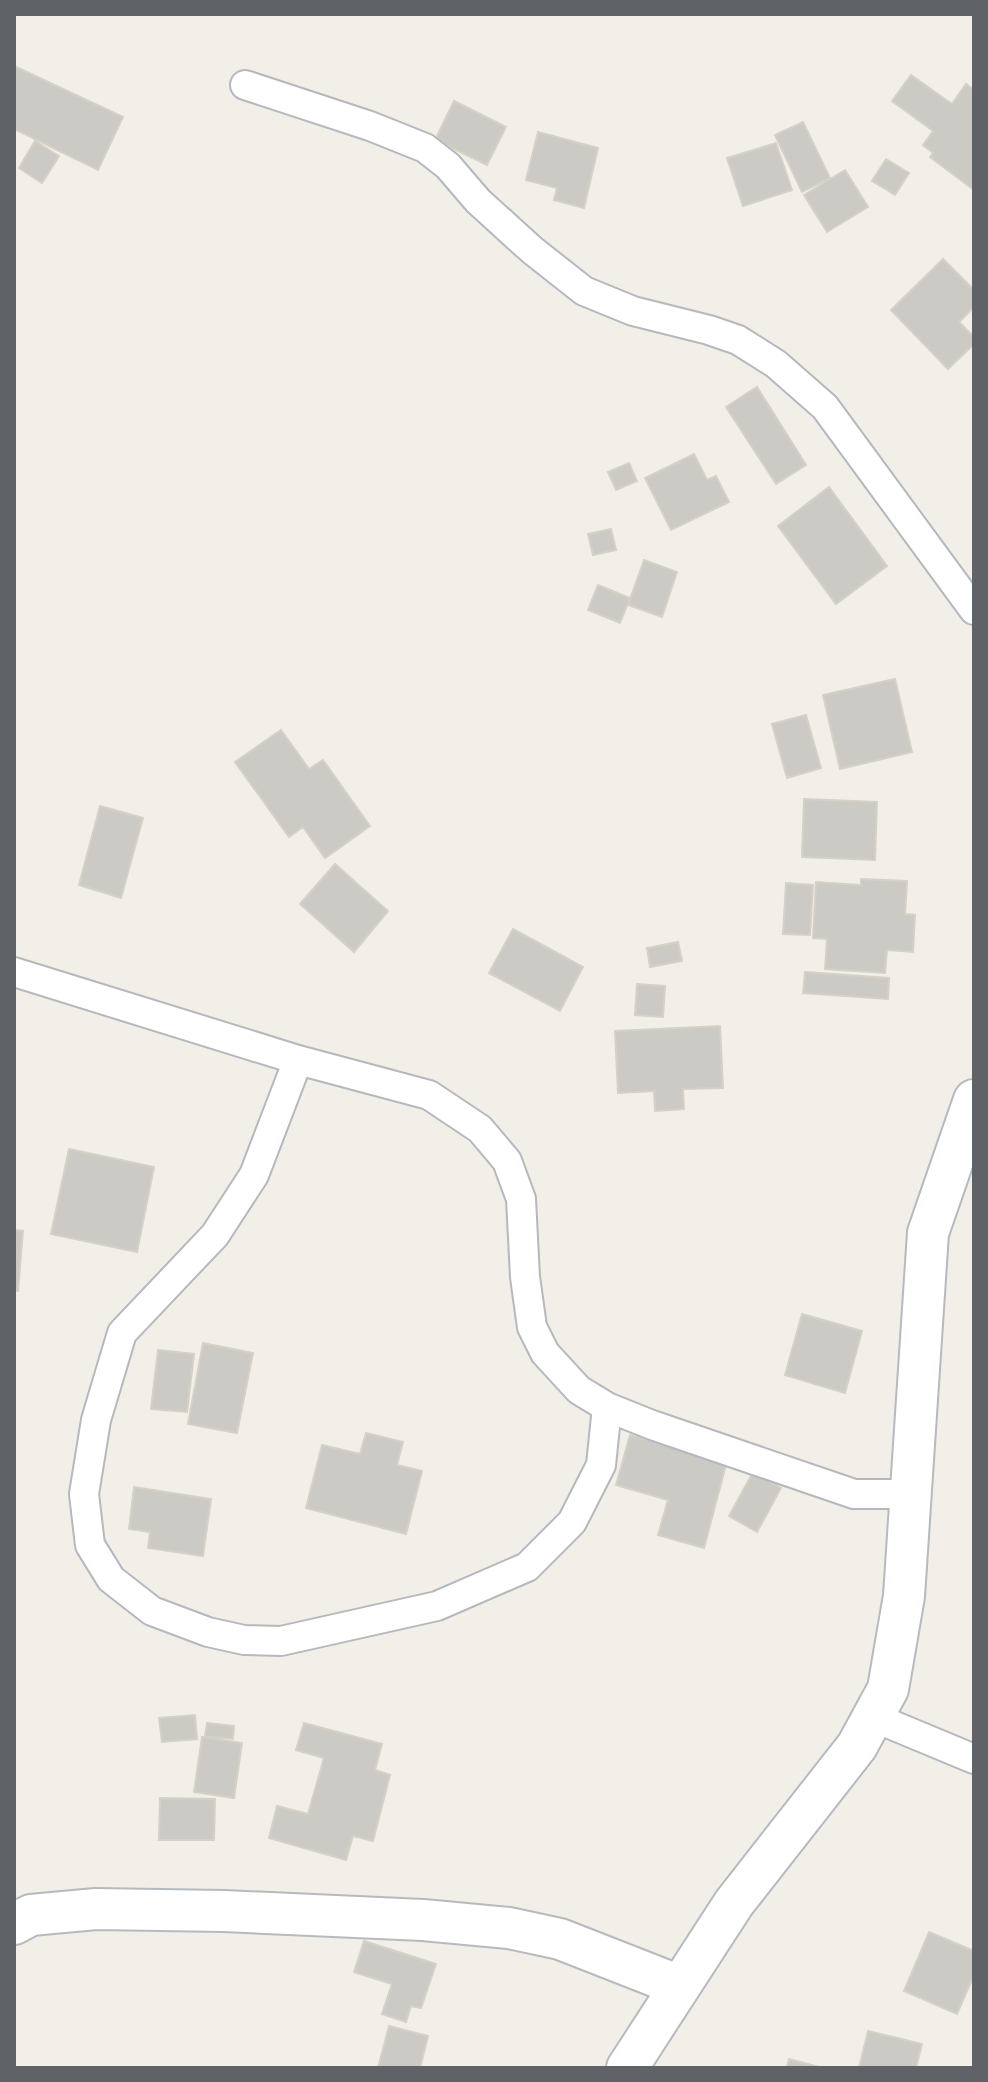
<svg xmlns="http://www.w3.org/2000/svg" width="988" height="2082" font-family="Inter,sans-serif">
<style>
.building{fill:#cccac5;stroke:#d6d1c6;stroke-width:2}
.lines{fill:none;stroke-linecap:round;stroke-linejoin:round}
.street-casing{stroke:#b5b8bc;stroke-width:32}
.secondary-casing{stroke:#b6babf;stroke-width:44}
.street{stroke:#fff;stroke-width:28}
.secondary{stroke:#fff;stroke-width:40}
</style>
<rect width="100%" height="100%" fill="#f1efe8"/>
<!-- building -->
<path class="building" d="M14 66 123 117 98 170 14 129Z
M911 75 952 104 966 84 974 90V190L930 157 933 153 923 145 933 131 892 101Z
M454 101 506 127 487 165 435 140Z
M803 122 830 178 802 192 775 135Z
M538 132 598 148 584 208 554 200 557 188 526 180Z
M35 141 59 156 42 183 19 168Z
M776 143 792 190 743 206 727 158Z
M886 159 909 173 895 195 872 181Z
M845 170 868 207 827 232 804 195Z
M943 259 974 290V307L959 322 974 337V344L948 369 891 310Z
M757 387 806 465 776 484 726 407Z
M694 454 707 480 716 476 729 502 671 530 645 478Z
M629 463 637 481 616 490 608 472Z
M829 487 887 566 836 604 778 526Z
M611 529 616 550 593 555 588 534Z
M644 560 677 572 662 617 628 605Z
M598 585 630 598 620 623 588 610Z
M895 679 912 752 840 769 823 695Z
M806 715 821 768 787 778 772 724Z
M281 730 309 769 323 760 370 826 325 858 303 827 289 837 235 762Z
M804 799 877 802 875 860 802 857Z
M100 806 143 818 121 898 79 885Z
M335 864 388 911 354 952 300 904Z
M861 879 907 881 905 914 915 915 913 952 887 950 885 973 825 969 827 939 813 938 816 882 861 885Z
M786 883 813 885 810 935 783 934Z
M513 929 583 967 560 1011 489 973Z
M678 942 682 961 650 967 647 948Z
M805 972 889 978 888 999 803 993Z
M637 984 665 986 663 1017 635 1015Z
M720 1026 723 1088 683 1089 684 1109 655 1111 654 1091 618 1093 615 1031Z
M69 1149 154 1167 137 1252 51 1234Z
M14 1230 23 1231 18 1291 14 1290Z
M802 1314 862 1331 845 1393 785 1375Z
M203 1343 253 1353 237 1433 188 1424Z
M158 1350 194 1354 187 1412 151 1409Z
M366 1433 403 1442 397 1465 422 1471 406 1534 306 1508 322 1445 360 1454Z
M630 1435 727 1461 704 1548 658 1535 668 1500 616 1485Z
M753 1472 781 1488 757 1532 729 1516Z
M134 1487 211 1499 203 1556 148 1548 150 1532 129 1529Z
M195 1715 197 1739 162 1742 159 1718Z
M207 1723 234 1726 233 1739 205 1736Z
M304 1723 382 1744 375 1770 390 1775 373 1841 353 1836 346 1860 269 1838 277 1806 308 1814 324 1758 296 1750Z
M202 1737 242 1743 234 1798 194 1792Z
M160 1798 215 1799 214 1840H159Z
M929 1932 974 1951V1975L957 2014 904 1991Z
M364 1941 436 1964 421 2008 411 2006 406 2022 382 2014 392 1984 354 1972Z
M389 2026 428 2036 420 2068H378Z
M868 2031 922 2044 916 2068H859Z
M789 2059 819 2067V2068H787Z"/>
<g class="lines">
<defs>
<path id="street" d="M245 85 370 126 425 148 448 166 478 201 532 250 584 291 633 311 709 330 738 340 776 364 825 407 974 610
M14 972 298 1060 429 1095 480 1129 507 1161 521 1199 525 1277 532 1327 545 1353 579 1390 607 1407 652 1425 854 1494H911
M298 1060 254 1175 215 1235 122 1333 96 1420 84 1494 90 1545 111 1579 152 1611 208 1632 244 1640 281 1641 437 1606 527 1567 572 1522 601 1465 607 1407
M873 1717 974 1759"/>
<path id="secondary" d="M14 1924 31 1915 96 1909 224 1911 423 1920 509 1928 560 1939 680 1986
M627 2068 734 1903 857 1746 888 1689 904 1596 928 1233 974 1100"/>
</defs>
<!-- street casing -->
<use href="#street" class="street-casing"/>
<!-- secondary casing -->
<use href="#secondary" class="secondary-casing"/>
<!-- street -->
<use href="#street" class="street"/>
<!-- secondary -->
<use href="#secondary" class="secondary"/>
</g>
<!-- border -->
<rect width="988" height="2082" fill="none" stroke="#5f6368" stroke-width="32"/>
</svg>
